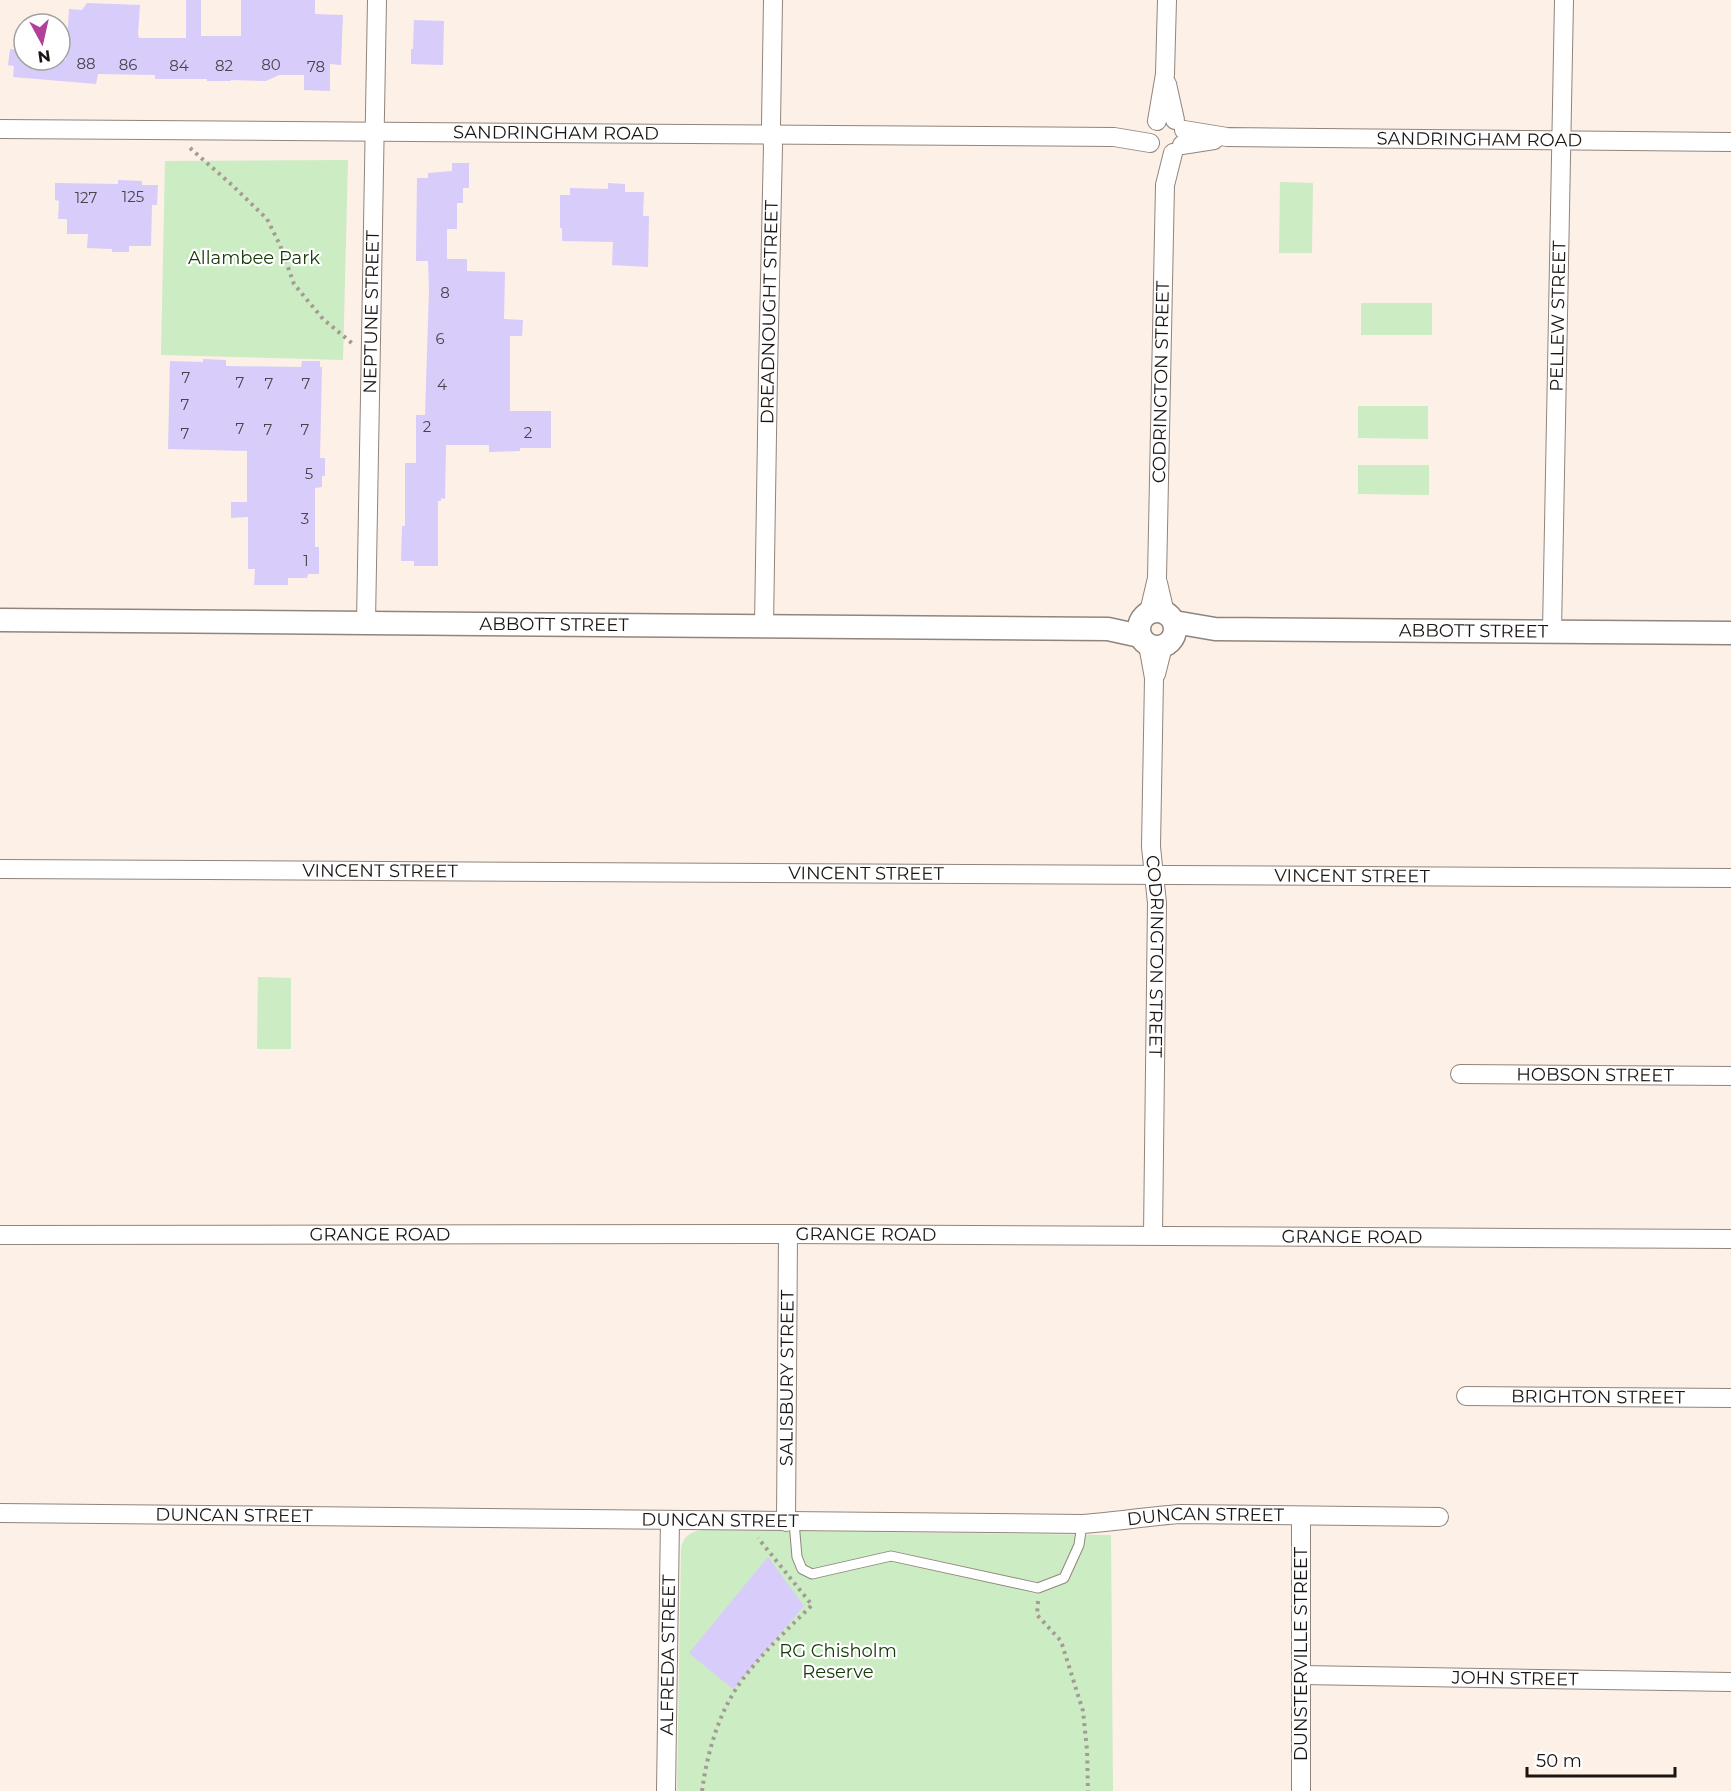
<svg xmlns="http://www.w3.org/2000/svg" width="1731" height="1791" font-family="Montserrat,sans-serif">
<style>
.green{fill:#ccecc3}
.building{fill:#d7ccfa}
.lines{fill:none;stroke-linecap:round;stroke-linejoin:round}
.service-casing{stroke:#90857d;stroke-width:11}
.minor-casing{stroke:#90857d;stroke-width:20}
.tertiary-casing{stroke:#90857d;stroke-width:25}
.path{stroke:#a59b95;stroke-width:4;stroke-dasharray:3 4.5;stroke-linecap:butt}
.service{stroke:#fff;stroke-width:9}
.minor{stroke:#fff;stroke-width:18}
.tertiary{stroke:#fff;stroke-width:22}
.labels{text-anchor:middle;dominant-baseline:central;stroke-width:4.5;stroke-linejoin:round;paint-order:stroke}
.number-label{font-size:15px;fill:#49434c}
.street-label{font-size:18px;fill:#1a1512;stroke:#fff}
.park-label{font-size:18px;fill:#133905;stroke:#fff}
</style>
<rect width="100%" height="100%" fill="#fcf0e7"/>
<!-- green -->
<path class="green" d="M348 160 343 360 161 355 165 161Z
M1280 182 1313 183 1312 253H1279Z
M1361 303H1432V335H1361Z
M1358 406H1428V439L1358 438Z
M1358 465H1429V495L1358 494Z
M258 977 291 978V1049H257Z
M702 1530 1111 1535 1113 1791H677L681 1549C683 1536 690 1532 702 1530Z"/>
<!-- building -->
<path class="building" d="M186 0H201V36H241V0H315V14L343 15 341 65 330 64V91L304 90V75H279L266 81 231 80V81H207V79H155V75L98 74 96 84 13 77 14 66 8 65 10 49 24 50V60H66L69 9 82 10 87 3 140 5 138 34 139 38H186Z
M414 20 444 21 443 65 411 64V49H413Z
M452 163H469V188H463V203H457V229H447V259H467V271L505 272 504 319 523 320 522 336H510V411H551V448H520V451L489 452V445H446L445 499 441 498V501H438V566H414V561H401L402 526H405V463H416V415H425L429 290 428 261H416L417 178H428V173L452 171Z
M118 180 142 181V185H158L157 205H152L151 246H129V252H112V249L87 248 88 234H67V219H58L59 201 55 200V183L118 184Z
M608 183 625 184V192H644L643 216H649L648 267 612 265 613 242 562 241V228H560V195H570V188L608 189Z
M203 359 226 360V366L301 367 302 361H320V367H322L320 458H325V476H322V487L315 488V547H319V574H308L307 578H288V585H254L255 569H248V517L231 518V502H247V451L168 449 170 361 203 362Z
M768 1557 804 1606 733 1689 689 1653Z"/>
<g class="lines">
<defs>
<path id="service" d="M794 1522 797 1557 802 1569 812 1574 891 1556 1038 1588 1064 1578 1079 1545 1082 1524"/>
<g id="minor">
<path d="M1167 84 1175 120"/>
<path d="M1157 121 1165 74 1167 0"/>
<path id="s1" d="M0 129 1114 137 1150 143"/>
<path id="s2" d="M1184 130 1227 137 1731 142"/>
<path d="M1182 145 1214 140"/>
<path d="M1158 583 1165 613"/>
<path id="s3" d="M1149 612 1157 578 1165 185 1173 153"/>
<path id="s4" d="M366 622 377 0"/>
<path id="s5" d="M764 626 768 371 773 146 771 124 773 0"/>
<path id="s6" d="M1552 631 1564 0"/>
<path id="s7" d="M1148 645 1154 678 1151 847 1157 903 1153 1235"/>
<path d="M1156 674 1163 646"/>
<path id="s8" d="M0 869 1731 878"/>
<path id="s9" d="M1460 1074 1731 1076"/>
<path id="s10" d="M0 1235 788 1234 1731 1239"/>
<path id="s11" d="M1466 1396 1731 1398"/>
<path id="s12" d="M0 1513 1082 1524C1115 1522 1148 1516 1181 1514L1439 1517"/>
<path d="M1301 1516V1791"/>
<path id="s13" d="M786 1522 788 1234"/>
<path id="s14" d="M1301 1675 1731 1682"/>
<path id="s15" d="M666 1791 670 1520"/>
</g>
<g id="tertiary">
<circle cx="1157" cy="629" r="18"/>
<path id="s16" d="M0 620 1108 629 1140 636"/>
<path id="s17" d="M1174 622 1215 629 1731 633"/>
</g>
</defs>
<!-- service casing -->
<use href="#service" class="service-casing"/>
<!-- minor casing -->
<use href="#minor" class="minor-casing"/>
<!-- tertiary casing -->
<use href="#tertiary" class="tertiary-casing"/>
<!-- path -->
<path class="path" d="M190 148 233 186 267 219 280 245 294 284 323 319 353 344
M1038 1601 1037 1615 1061 1641 1083 1711 1087 1750 1088 1791
M702 1791C707 1754 718 1714 740 1683 761 1654 787 1630 812 1605L758 1538"/>
<!-- service -->
<use href="#service" class="service"/>
<!-- minor -->
<use href="#minor" class="minor"/>
<!-- tertiary -->
<use href="#tertiary" class="tertiary"/>
</g>
<g class="labels">
<!-- number labels -->
<g class="number-label">
<text x="86" y="63">88</text>
<text x="128" y="64">86</text>
<text x="271" y="64">80</text>
<text x="179" y="65">84</text>
<text x="224" y="65">82</text>
<text x="316" y="66">78</text>
<text x="133" y="196">125</text>
<text x="86" y="197">127</text>
<text x="445" y="292">8</text>
<text x="440" y="338">6</text>
<text x="186" y="377">7</text>
<text x="240" y="382">7</text>
<text x="269" y="383">7</text>
<text x="306" y="383">7</text>
<text x="442" y="384">4</text>
<text x="185" y="404">7</text>
<text x="427" y="426">2</text>
<text x="240" y="428">7</text>
<text x="268" y="429">7</text>
<text x="305" y="429">7</text>
<text x="528" y="432">2</text>
<text x="185" y="433">7</text>
<text x="309" y="473">5</text>
<text x="305" y="518">3</text>
<text x="306" y="560">1</text>
</g>
<!-- street labels -->
<g class="street-label">
<text stroke="none"><textPath href="#s1" startOffset="556">SANDRINGHAM ROAD</textPath></text>
<text stroke="none"><textPath href="#s2" startOffset="296">SANDRINGHAM ROAD</textPath></text>
<text stroke="none"><textPath href="#s4" startOffset="310">NEPTUNE STREET</textPath></text>
<text stroke="none"><textPath href="#s5" startOffset="314">DREADNOUGHT STREET</textPath></text>
<text stroke="none"><textPath href="#s6" startOffset="315">PELLEW STREET</textPath></text>
<text stroke="none"><textPath href="#s3" startOffset="231">CODRINGTON STREET</textPath></text>
<text stroke="none"><textPath href="#s16" startOffset="554">ABBOTT STREET</textPath></text>
<text stroke="none"><textPath href="#s17" startOffset="300">ABBOTT STREET</textPath></text>
<text stroke="none"><textPath href="#s8" startOffset="380">VINCENT STREET</textPath></text>
<text stroke="none"><textPath href="#s8" startOffset="866">VINCENT STREET</textPath></text>
<text stroke="none"><textPath href="#s8" startOffset="1352">VINCENT STREET</textPath></text>
<text stroke="none"><textPath href="#s7" startOffset="312">CODRINGTON STREET</textPath></text>
<text stroke="none"><textPath href="#s9" startOffset="135">HOBSON STREET</textPath></text>
<text stroke="none"><textPath href="#s10" startOffset="866">GRANGE ROAD</textPath></text>
<text stroke="none"><textPath href="#s10" startOffset="380">GRANGE ROAD</textPath></text>
<text stroke="none"><textPath href="#s10" startOffset="1352">GRANGE ROAD</textPath></text>
<text stroke="none"><textPath href="#s13" startOffset="144">SALISBURY STREET</textPath></text>
<text stroke="none"><textPath href="#s11" startOffset="132">BRIGHTON STREET</textPath></text>
<text stroke="none"><textPath href="#s12" startOffset="234">DUNCAN STREET</textPath></text>
<text stroke="none"><textPath href="#s12" startOffset="1206">DUNCAN STREET</textPath></text>
<text stroke="none"><textPath href="#s12" startOffset="720">DUNCAN STREET</textPath></text>
<text transform="translate(1301 1654) rotate(-90)">DUNSTERVILLE STREET</text>
<text stroke="none"><textPath href="#s15" startOffset="136">ALFREDA STREET</textPath></text>
<text stroke="none"><textPath href="#s14" startOffset="214">JOHN STREET</textPath></text>
</g>
<!-- park labels -->
<g class="park-label">
<text x="254" y="258">Allambee Park</text>
<text x="838" y="1651">RG Chisholm<tspan x="838" dy="21">Reserve</tspan></text>
</g>
</g>
<!-- north arrow -->
<g transform="translate(42 42) rotate(172)"><circle r="28" fill="#ffffff" stroke="#a3a1a0" stroke-width="1.5"/>
<path d="M0-4.5L10 22L0 15L-10 22Z" fill="#b2409a"/>
<text y="-9" font-size="16" font-weight="bold" text-anchor="middle" fill="#1a1512">N</text>
</g>
<!-- scale -->
<path d="M1527 1767v9h148v-9" fill="none" stroke="#1a1512" stroke-width="3"/>
<text x="1536" y="1767" font-size="18" fill="#1a1512" stroke="#ffffff" stroke-width="4.5" paint-order="stroke">50 m</text>
</svg>
